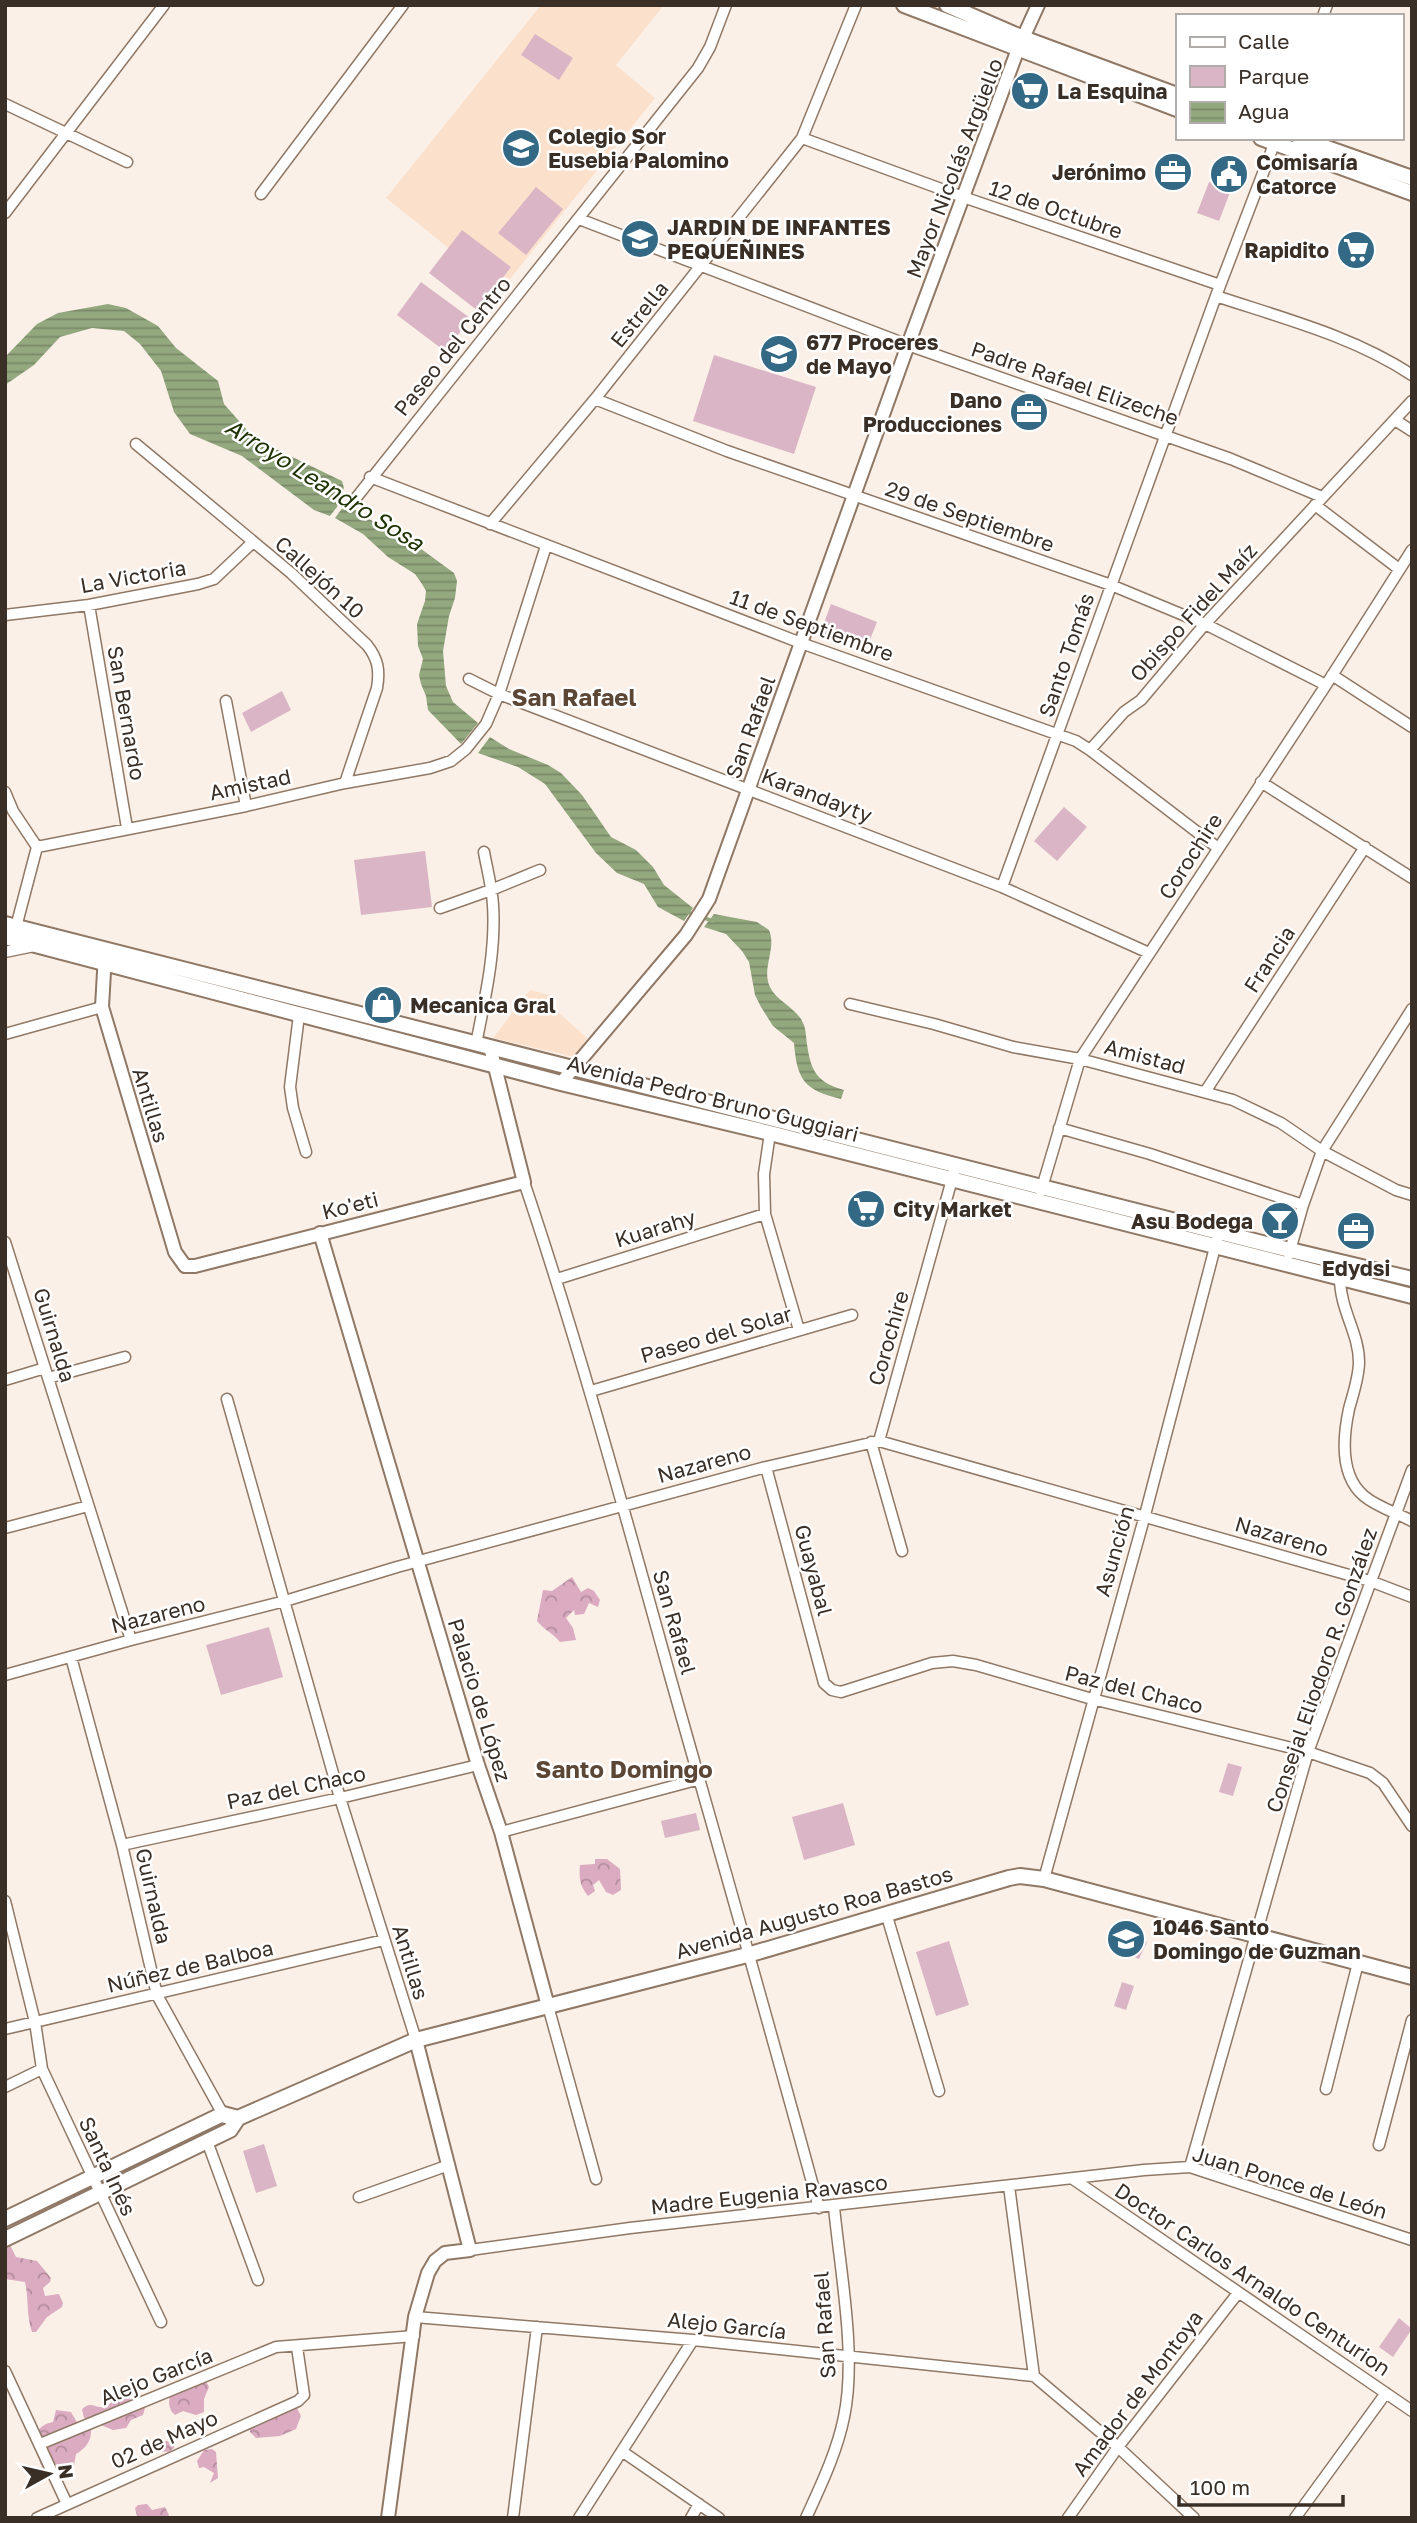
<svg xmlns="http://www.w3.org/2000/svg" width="1417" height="2523" font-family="'Golos Text',sans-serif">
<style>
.built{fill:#fbe1cc}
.green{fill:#dab5c5}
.forest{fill:url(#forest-crowns)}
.water{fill:url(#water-rules)}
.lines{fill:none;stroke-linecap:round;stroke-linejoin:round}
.stream{stroke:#93a87f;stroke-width:3.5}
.minor-casing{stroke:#8f7865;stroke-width:13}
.tertiary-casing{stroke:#8f7865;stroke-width:16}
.secondary-casing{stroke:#8f7865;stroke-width:18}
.primary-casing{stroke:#8f7865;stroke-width:18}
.minor{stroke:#fff;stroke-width:10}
.tertiary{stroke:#fff;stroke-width:12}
.secondary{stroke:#fff;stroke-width:14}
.primary{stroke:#fff;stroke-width:14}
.labels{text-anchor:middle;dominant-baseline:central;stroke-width:5;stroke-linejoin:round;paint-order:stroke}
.poi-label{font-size:21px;font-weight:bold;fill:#392f27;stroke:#fff;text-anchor:start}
.street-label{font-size:21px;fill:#392f27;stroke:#fff}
.water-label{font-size:23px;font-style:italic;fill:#203304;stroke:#fff}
.quarter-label{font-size:24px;font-weight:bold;fill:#5c4635;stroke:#fff}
</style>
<defs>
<pattern id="forest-crowns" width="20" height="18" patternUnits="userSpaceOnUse" patternTransform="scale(1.75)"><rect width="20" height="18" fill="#dbabc1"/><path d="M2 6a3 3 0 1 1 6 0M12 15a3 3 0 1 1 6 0" fill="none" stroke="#b38c9d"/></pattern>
<pattern id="water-rules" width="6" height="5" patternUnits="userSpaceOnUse" patternTransform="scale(1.75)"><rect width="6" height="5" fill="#93a87f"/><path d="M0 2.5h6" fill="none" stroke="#798968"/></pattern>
</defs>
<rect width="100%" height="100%" fill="#fbf0e8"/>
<!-- built -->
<path class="built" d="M541 5H664L616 65 655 98 501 290 386 198Z
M530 990 553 996 549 1004 587 1038 574 1057 493 1038Z"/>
<!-- green -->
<path class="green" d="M535 34 573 58 559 80 521 55Z
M1209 182 1231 190 1219 221 1197 213Z
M536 187 563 209 526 255 498 233Z
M462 230 511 267 478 311 429 273Z
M421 282 470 318 446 352 397 315Z
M714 355 816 387 794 454 693 421Z
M831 604 877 622 865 652 820 634Z
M282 691 291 710 251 732 242 713Z
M1064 807 1087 827 1057 861 1034 841Z
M425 851 432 907 361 915 354 860Z
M118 957 486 1053 487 1057 118 962Z
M591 1078 940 1167 939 1170 588 1083V1079Z
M269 1627 283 1677 221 1695 206 1645Z
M1228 1763 1242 1767 1233 1796 1219 1792Z
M843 1803 855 1845 804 1860 792 1817Z
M696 1813 700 1830 665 1838 661 1821Z
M1117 1930 1147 1942 1139 1959 1110 1947Z
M949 1941 969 2005 936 2016 916 1952Z
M1122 1982 1134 1986 1126 2010 1114 2006Z
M222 2124 223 2126 110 2180 109 2176Z
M264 2144 277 2186 256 2193 243 2151Z
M86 2186 90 2191 5 2232V2225Z
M1399 2318 1412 2329 1393 2357 1379 2347Z"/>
<!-- forest -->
<path class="forest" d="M572 1577 581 1592 588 1588 594 1591 600 1600 598 1607 589 1603 584 1614 575 1615 574 1610 566 1618 573 1628 576 1640 560 1642C553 1633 544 1630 537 1621L543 1590 552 1591Z
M595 1859H607L620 1869 621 1890 613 1895 606 1892 599 1880 593 1885 595 1891 588 1896C579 1885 579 1877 580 1865L595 1864Z
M5 2242 10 2245 16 2257 37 2261 51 2278 50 2282 43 2288 45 2296 59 2294 63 2303 62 2307 47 2317 36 2332H32C26 2314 29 2299 25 2282L5 2279Z
M205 2379 209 2387 204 2399V2412L196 2415 183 2411 175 2415C166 2408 169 2396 173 2387Z
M122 2390 126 2391 132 2403 142 2404 145 2408 143 2415 131 2420 126 2428 113 2430 84 2418 82 2409C92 2400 95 2409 105 2407 111 2405 118 2394 122 2390Z
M293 2407 297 2408 301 2416 296 2429 280 2436 256 2438 250 2432 249 2427C262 2418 278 2413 293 2407Z
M56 2410 71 2412 78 2424 91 2428C92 2441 86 2448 76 2454L72 2476 63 2479 57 2472 43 2468C38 2462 35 2441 38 2432 40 2426 47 2423 53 2422Z
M151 2441H168L174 2443V2448L169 2452C159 2450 151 2455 142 2450V2446Z
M212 2449 216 2452 218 2478 210 2483 214 2473 204 2467 199 2468 197 2461 204 2450Z
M147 2504 152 2510 165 2507 169 2515 167 2518 137 2516 135 2508 138 2505Z"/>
<!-- water -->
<path class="water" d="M108 304 126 308 158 326 176 348 218 381 224 404 255 439 342 481 344 488 340 496 343 499 330 516 314 510 242 456 190 434 174 412 161 371 140 344 124 331 92 328 60 337 34 365 5 385V357L37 324 58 313Z
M346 503 369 519 413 543 454 573 457 581 455 598 449 616 443 651 446 686 453 702 478 723 461 744 428 710 426 696 421 684 419 675 423 659 418 646 417 624 425 601 426 591 422 584 415 574 388 557 363 534 335 518Z
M490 737 509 749 548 765 561 773 582 795 611 837 636 850 653 867 664 885 693 908 684 921 658 907 644 884 617 873 596 853 545 784 518 767 478 753Z
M714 914 757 922 769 930C777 949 761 968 770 987 777 1002 797 1008 803 1023 806 1028 806 1038 807 1044 811 1072 817 1082 844 1090L841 1099C804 1090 797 1080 794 1043L773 1026 761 1007 755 995 749 962 742 951 726 934 704 927Z"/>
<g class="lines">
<!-- stream -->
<path class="stream" d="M687 912 713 921"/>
<defs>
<path id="minor" d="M1323 16 1327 5
M5 104 127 162
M802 138 963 197 1220 285
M261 194 403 5
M5 213 164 5
M579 219 908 345 1231 459 1322 497
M1216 296C1282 318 1353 336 1412 375
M595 399 727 451 1111 585 1205 624 1326 685
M1395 420 1412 431
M136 444 291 573 367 645C378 659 380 670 377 688L345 783
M370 477 801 643 1076 741 1090 750 1218 848
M356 498 698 68 710 47 726 5
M1315 505 1399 569
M490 524 595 399 802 138 856 5
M89 605 127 828
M5 615 89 605 198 584 214 579 252 543
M1332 675 1412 727
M469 679 499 694 1002 887 1149 953
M226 701 246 806
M1090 750 1124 712 1141 700 1205 624 1412 401
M1261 782 1412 878
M5 792 13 811 37 847 16 927
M37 847 246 806 345 783 430 768 451 761 466 749 486 724 499 694 546 546
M1002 887 1216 296 1276 139
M440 908 491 890 540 870
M5 952 34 946
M850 1004 934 1024 1013 1047 1080 1059 1233 1100 1281 1123 1322 1151 1396 1190 1412 1195
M299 1015 290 1087 293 1108 306 1152
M5 1034 102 1007
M476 1044C485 998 496 952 493 905 492 887 487 869 484 852
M1205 1092 1365 847
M1059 1128 1150 1154 1303 1205
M770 1133 764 1174 765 1214 799 1330
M524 1182C579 1345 624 1510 670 1676 720 1853 771 2030 819 2208
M1041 1191 1080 1059 1326 685 1412 550
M5 1242 131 1640
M1289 1254 1303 1205 1322 1151 1412 1009
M1340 1278C1340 1310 1359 1333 1359 1362 1359 1377 1353 1394 1349 1409 1343 1437 1339 1475 1364 1496 1377 1507 1397 1513 1412 1521
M557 1279 765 1214
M48 1378 125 1357
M5 1380 45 1368
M591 1391 852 1315
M227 1399 340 1798 416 2040
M879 1441 956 1165
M871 1442 902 1551
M766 1467 824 1683 832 1690 841 1692 932 1663 953 1661 976 1665 1092 1699 1308 1752 1370 1773 1383 1783 1412 1826
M5 1528 88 1506
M71 1657 122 1845 157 1995 225 2118
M5 1675 131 1640 285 1601 397 1567 766 1467 879 1441 1370 1581 1412 1597
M501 1832 700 1779
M122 1845 340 1798 478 1765
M1044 1879 1145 1515 1219 1232
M5 1901 35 2022 42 2069 161 2322
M886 1913 939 2091
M548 2006 596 2179
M5 2029 384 1940
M5 2087 42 2069
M1326 2089 1358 1963
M207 2141 258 2280
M1379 2145 1412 2020
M1190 2167 1308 1752 1412 1470
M1073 2179 1412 2411
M1009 2186 1034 2376 1118 2447 1194 2518
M359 2197 449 2165
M470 2250 630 2228 1144 2170 1190 2167 1412 2240
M415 2317 693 2340 1034 2376
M5 2371 67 2504
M40 2444 276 2347 414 2336
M623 2452 719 2518
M37 2518 298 2401 304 2395 297 2347
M513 2518 537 2327
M579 2518 693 2340
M691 2518 699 2504
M806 2518C821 2485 837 2452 844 2417 857 2355 840 2270 834 2207
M1068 2518 1118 2447 1238 2293
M1295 2518 1386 2393"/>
<path id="tertiary" d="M105 954 102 1007 175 1252 185 1266H195L524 1182 490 1047
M561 1083 686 935 709 899 908 345 1018 49 1038 5
M320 1233 478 1765 501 1832 548 2006
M388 2518 415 2317 428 2273 435 2261 445 2253 470 2250 416 2040"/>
<path id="secondary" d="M5 2219 223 2114 238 2118
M5 2239 230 2130 238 2118 416 2040 751 1954 1009 1878 1020 1876 1044 1879 1412 1977"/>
<path id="primary" d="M904 5 1177 109
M947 5 1023 38 1177 95
M1261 138 1412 193
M1299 138 1412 178
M5 924 1290 1250 1412 1279
M5 937 561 1083 770 1133 1412 1296"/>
</defs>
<!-- minor casing -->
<use href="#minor" class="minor-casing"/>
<!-- tertiary casing -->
<use href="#tertiary" class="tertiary-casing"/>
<!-- secondary casing -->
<use href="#secondary" class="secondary-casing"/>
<!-- primary casing -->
<use href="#primary" class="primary-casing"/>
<!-- minor -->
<use href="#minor" class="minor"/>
<!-- tertiary -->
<use href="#tertiary" class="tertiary"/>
<!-- secondary -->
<use href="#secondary" class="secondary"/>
<!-- primary -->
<use href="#primary" class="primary"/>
</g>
<!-- icons -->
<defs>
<symbol id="supermarket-disc" viewBox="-11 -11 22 22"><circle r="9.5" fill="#346985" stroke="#fff"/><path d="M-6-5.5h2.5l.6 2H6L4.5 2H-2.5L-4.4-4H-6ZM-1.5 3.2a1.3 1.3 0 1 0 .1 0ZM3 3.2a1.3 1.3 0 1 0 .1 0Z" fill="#fff"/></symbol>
<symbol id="school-disc" viewBox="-11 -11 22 22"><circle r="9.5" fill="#346985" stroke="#fff"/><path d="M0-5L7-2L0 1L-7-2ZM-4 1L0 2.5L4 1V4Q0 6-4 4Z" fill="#fff"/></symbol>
<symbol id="office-disc" viewBox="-11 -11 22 22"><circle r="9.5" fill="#346985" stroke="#fff"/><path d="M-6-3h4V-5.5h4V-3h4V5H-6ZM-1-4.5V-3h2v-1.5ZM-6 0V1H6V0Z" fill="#fff"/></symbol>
<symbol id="civic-disc" viewBox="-11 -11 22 22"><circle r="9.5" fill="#346985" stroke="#fff"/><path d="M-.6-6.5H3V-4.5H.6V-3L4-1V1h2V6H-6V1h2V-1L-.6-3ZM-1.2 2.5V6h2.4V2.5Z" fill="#fff"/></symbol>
<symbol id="shop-disc" viewBox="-11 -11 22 22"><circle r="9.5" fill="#346985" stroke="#fff"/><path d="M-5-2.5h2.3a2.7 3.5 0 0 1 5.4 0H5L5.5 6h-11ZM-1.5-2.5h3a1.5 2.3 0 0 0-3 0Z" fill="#fff"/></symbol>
<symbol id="bar-disc" viewBox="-11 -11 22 22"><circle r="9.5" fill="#346985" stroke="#fff"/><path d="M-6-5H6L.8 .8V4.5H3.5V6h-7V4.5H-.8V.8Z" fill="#fff"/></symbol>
</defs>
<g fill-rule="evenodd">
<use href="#supermarket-disc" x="1008" y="69" width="44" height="44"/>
<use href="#school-disc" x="499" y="126" width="44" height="44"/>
<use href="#office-disc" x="1151" y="150" width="44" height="44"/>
<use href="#civic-disc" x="1207" y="152" width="44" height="44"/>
<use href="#school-disc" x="618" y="217" width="44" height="44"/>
<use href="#supermarket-disc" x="1334" y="228" width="44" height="44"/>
<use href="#school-disc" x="757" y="332" width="44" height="44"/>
<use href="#office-disc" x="1007" y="390" width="44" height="44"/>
<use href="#shop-disc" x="361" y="983" width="44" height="44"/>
<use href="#supermarket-disc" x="844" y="1187" width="44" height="44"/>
<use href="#bar-disc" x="1258" y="1199" width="44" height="44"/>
<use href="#office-disc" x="1334" y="1209" width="44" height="44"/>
<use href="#school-disc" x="1104" y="1917" width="44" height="44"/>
</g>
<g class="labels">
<!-- poi labels -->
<g class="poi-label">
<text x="1057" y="91">La Esquina</text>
<text x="548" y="136">Colegio Sor<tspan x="548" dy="24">Eusebia Palomino</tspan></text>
<text x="1256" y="162">Comisaría<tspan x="1256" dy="24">Catorce</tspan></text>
<text x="1146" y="172" text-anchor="end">Jerónimo</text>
<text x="667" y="227">JARDIN DE INFANTES<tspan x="667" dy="24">PEQUEÑINES</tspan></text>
<text x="1329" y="250" text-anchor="end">Rapidito</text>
<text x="806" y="342">677 Proceres<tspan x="806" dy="24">de Mayo</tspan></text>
<text x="1002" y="400" text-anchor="end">Dano<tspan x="1002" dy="24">Producciones</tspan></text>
<text x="410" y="1005">Mecanica Gral</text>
<text x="893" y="1209">City Market</text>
<text x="1253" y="1221" text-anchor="end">Asu Bodega</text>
<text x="1356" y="1268" text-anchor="middle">Edydsi</text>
<text x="1153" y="1927">1046 Santo<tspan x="1153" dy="24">Domingo de Guzman</tspan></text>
</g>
<!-- street labels -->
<g class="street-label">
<text transform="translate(954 168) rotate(-69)">Mayor Nicolás Argüello</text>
<text transform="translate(1056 209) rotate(19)">12 de Octubre</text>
<text transform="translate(639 314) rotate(-51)">Estrella</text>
<text transform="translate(452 346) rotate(-51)">Paseo del Centro</text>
<text transform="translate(1075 383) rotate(19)">Padre Rafael Elizeche</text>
<text transform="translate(970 516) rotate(19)">29 de Septiembre</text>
<text transform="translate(133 576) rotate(-10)">La Victoria</text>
<text transform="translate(320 577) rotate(42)">Callejón 10</text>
<text transform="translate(1193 612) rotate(-48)">Obispo Fidel Maíz</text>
<text transform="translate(812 625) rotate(20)">11 de Septiembre</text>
<text transform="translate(1066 655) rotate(-71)">Santo Tomás</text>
<text transform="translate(127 713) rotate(80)">San Bernardo</text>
<text transform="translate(750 727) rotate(-70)">San Rafael</text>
<text transform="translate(250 784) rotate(-12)">Amistad</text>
<text transform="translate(817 795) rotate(21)">Karandayty</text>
<text transform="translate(1190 856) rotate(-57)">Corochire</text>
<text transform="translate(1269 959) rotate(-57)">Francia</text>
<text transform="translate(1145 1056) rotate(15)">Amistad</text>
<text transform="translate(713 1098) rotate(14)">Avenida Pedro Bruno Guggiari</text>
<text transform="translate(151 1105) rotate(73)">Antillas</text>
<text transform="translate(350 1205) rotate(-14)">Ko'eti</text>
<text transform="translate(655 1228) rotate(-17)">Kuarahy</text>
<text transform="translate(716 1334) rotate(-16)">Paseo del Solar</text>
<text transform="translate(55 1335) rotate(73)">Guirnalda</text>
<text transform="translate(888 1338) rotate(-74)">Corochire</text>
<text transform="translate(704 1463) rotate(-15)">Nazareno</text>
<text transform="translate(1282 1536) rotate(16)">Nazareno</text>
<text transform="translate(1114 1551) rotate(-74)">Asunción</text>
<text transform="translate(814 1570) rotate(75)">Guayabal</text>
<text transform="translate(158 1614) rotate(-14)">Nazareno</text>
<text transform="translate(675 1622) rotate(74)">San Rafael</text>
<text transform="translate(1321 1670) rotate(-71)">Consejal Eliodoro R. González</text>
<text transform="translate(1134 1689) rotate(14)">Paz del Chaco</text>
<text transform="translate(480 1700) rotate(73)">Palacio de López</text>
<text transform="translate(296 1787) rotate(-12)">Paz del Chaco</text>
<text transform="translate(154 1896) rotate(77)">Guirnalda</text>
<text transform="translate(814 1912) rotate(-16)">Avenida Augusto Roa Bastos</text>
<text transform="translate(411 1962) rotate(73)">Antillas</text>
<text transform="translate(190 1966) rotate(-13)">Núñez de Balboa</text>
<text transform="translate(108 2166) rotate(65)">Santa Inés</text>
<text transform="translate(1290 2182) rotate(17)">Juan Ponce de León</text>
<text transform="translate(769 2194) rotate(-6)">Madre Eugenia Ravasco</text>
<text transform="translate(1253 2279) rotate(34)">Doctor Carlos Arnaldo Centurion</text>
<text transform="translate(727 2325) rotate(6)">Alejo García</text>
<text transform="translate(824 2325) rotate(-94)">San Rafael</text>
<text transform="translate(156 2376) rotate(-22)">Alejo García</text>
<text transform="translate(1137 2393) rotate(-53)">Amador de Montoya</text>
<text transform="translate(164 2439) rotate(-24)">02 de Mayo</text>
</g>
<!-- water labels -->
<g class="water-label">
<text transform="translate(325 484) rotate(32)">Arroyo Leandro Sosa</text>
</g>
<!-- quarter labels -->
<g class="quarter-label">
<text x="574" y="696">San Rafael</text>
<text x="624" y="1768">Santo Domingo</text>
</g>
</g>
<!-- border -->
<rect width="1417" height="2523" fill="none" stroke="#392f27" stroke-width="14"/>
<!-- legend -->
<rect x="1176" y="14" width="228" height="126" fill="#ffffff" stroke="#b0aca9" stroke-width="2"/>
<rect x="1190" y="37" width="35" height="10" fill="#ffffff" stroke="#b0aca9" stroke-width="2"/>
<text x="1238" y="49" font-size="21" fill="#392f27">Calle</text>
<rect x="1190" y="66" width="35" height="21" fill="#dab5c5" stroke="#b0aca9" stroke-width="2"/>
<text x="1238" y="84" font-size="21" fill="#392f27">Parque</text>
<rect x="1190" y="102" width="35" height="21" fill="url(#water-rules)" stroke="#b0aca9" stroke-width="2"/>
<text x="1238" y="119" font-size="21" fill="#392f27">Agua</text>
<!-- north arrow -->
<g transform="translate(49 2474) rotate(82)" stroke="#ffffff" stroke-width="5" paint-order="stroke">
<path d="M0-5L12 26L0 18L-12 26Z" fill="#392f27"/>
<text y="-10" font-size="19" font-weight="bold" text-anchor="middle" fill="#392f27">N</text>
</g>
<!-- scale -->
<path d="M1179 2495v10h164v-10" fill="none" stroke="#392f27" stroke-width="3.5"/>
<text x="1190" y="2495" font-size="21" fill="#392f27" stroke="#ffffff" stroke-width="5" paint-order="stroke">100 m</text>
</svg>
